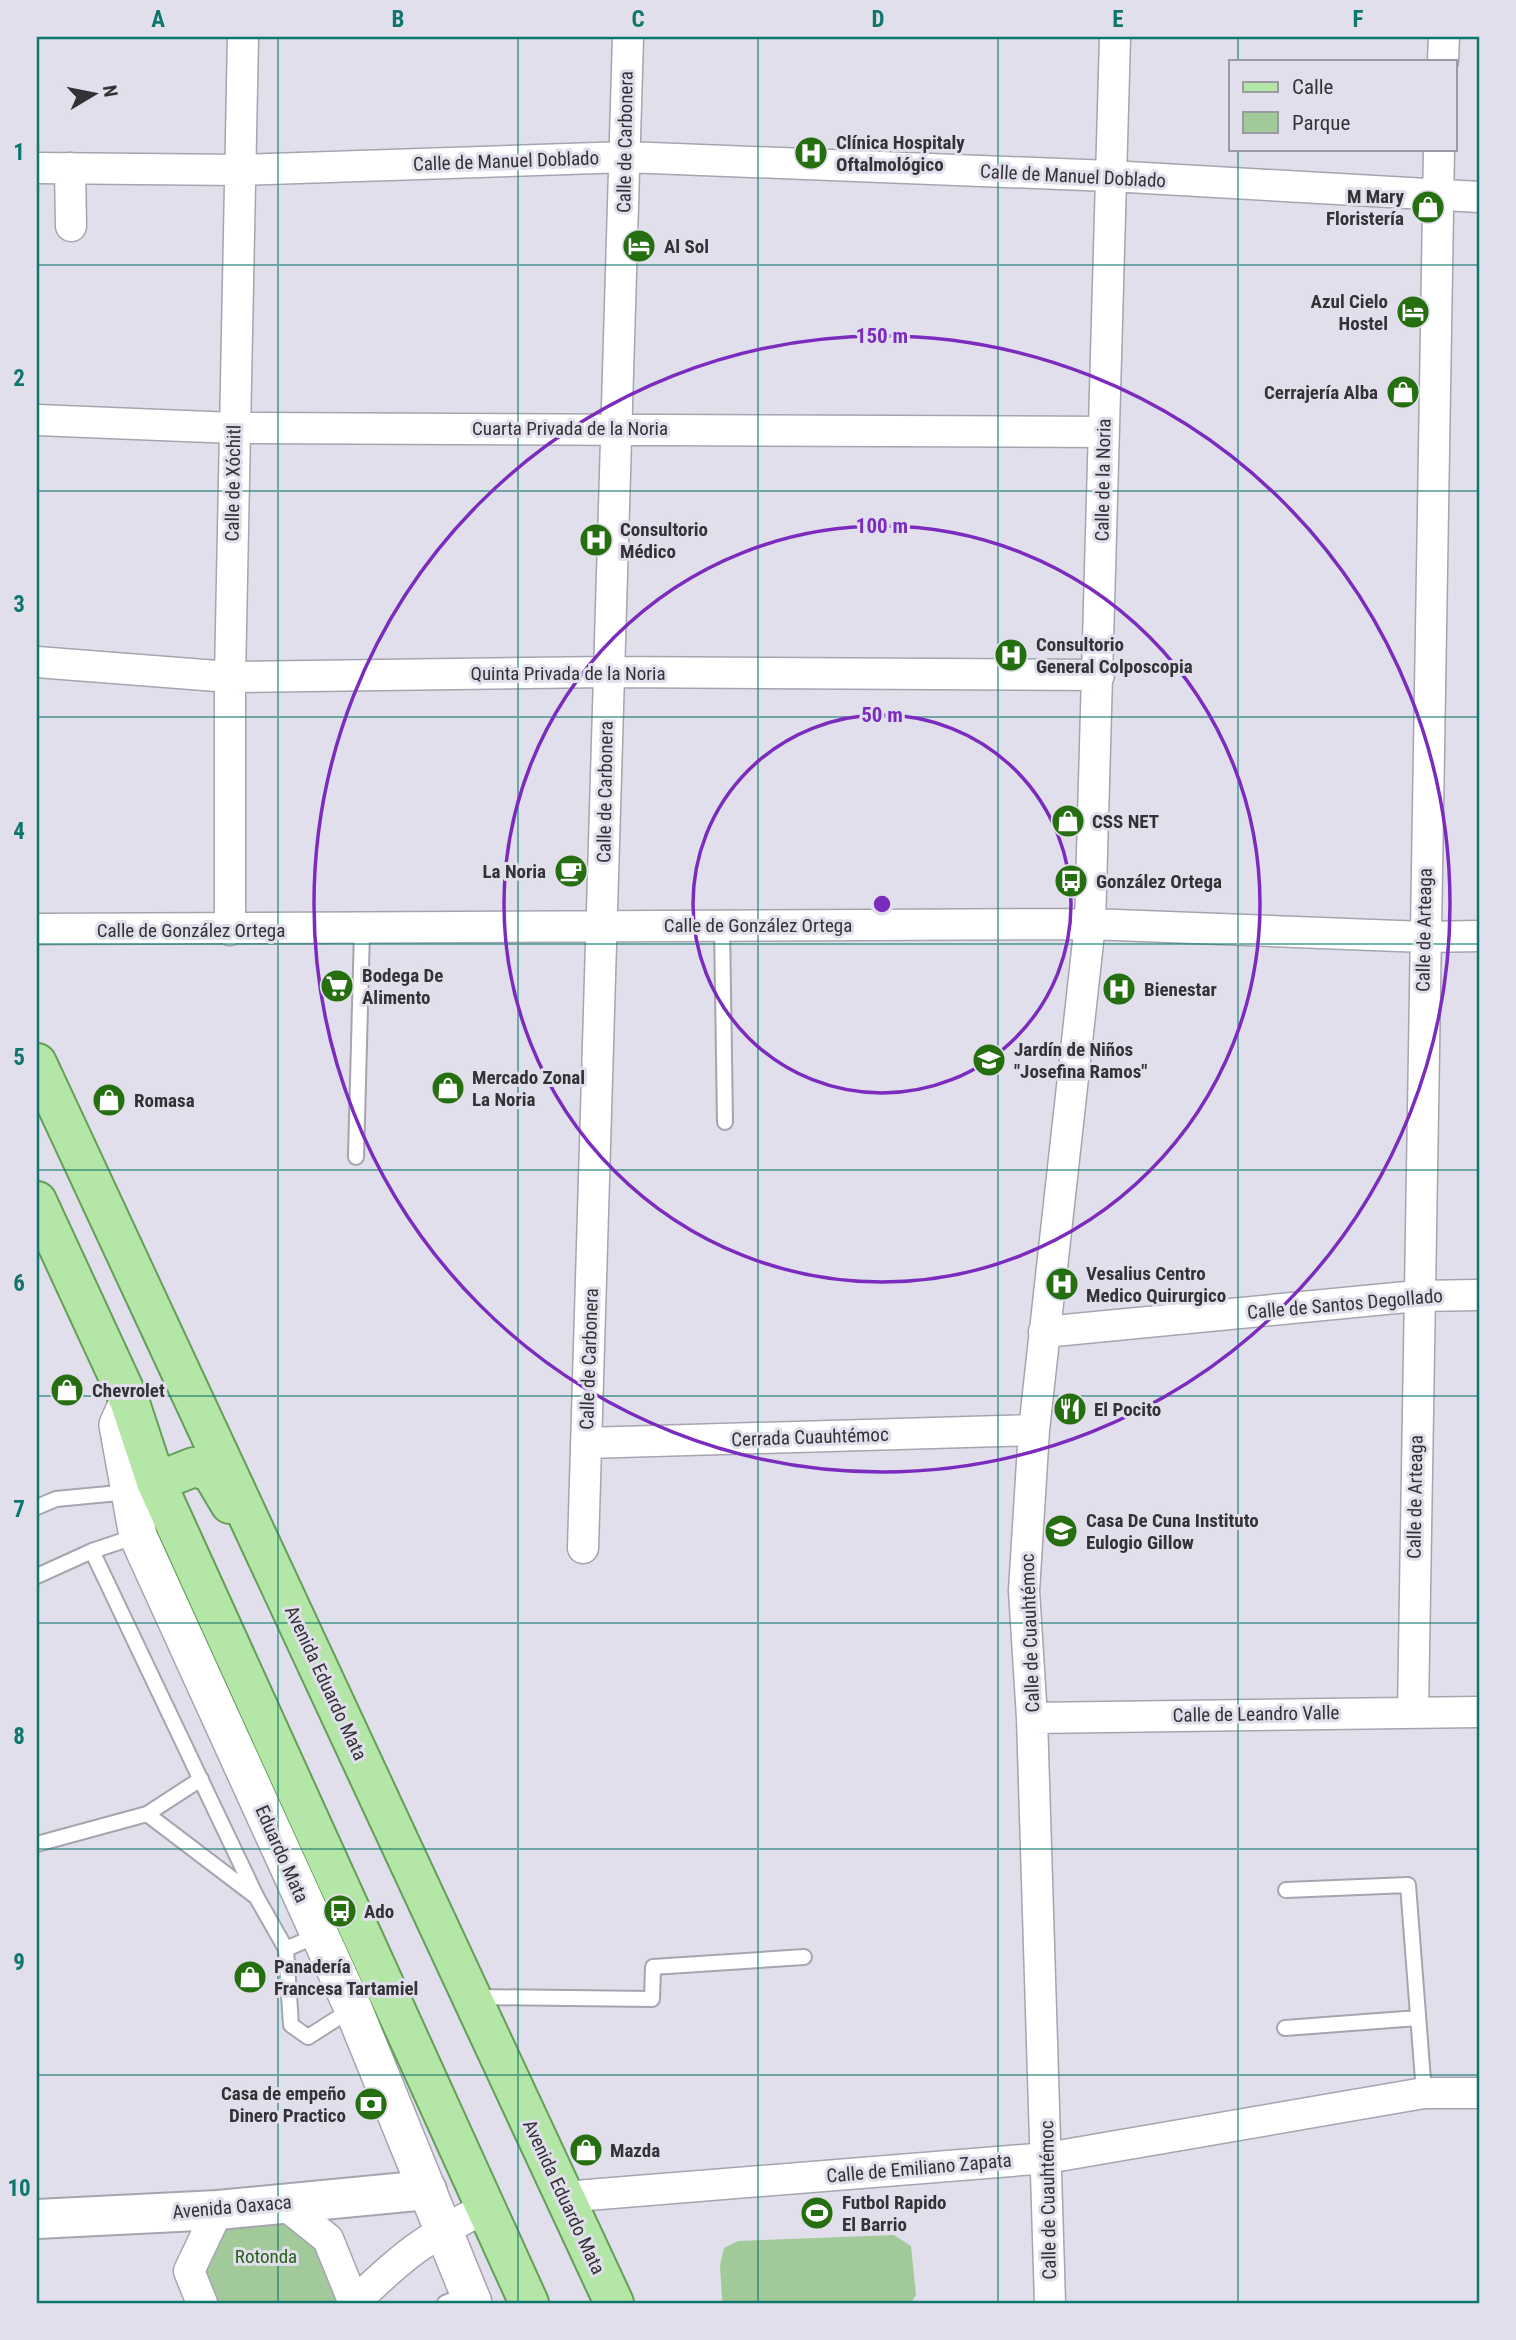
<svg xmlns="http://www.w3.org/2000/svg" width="1516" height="2340" font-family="'Roboto Condensed',sans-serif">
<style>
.green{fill:#a2c99a}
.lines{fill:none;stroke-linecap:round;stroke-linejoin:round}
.service-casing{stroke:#a6a4af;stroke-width:18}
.minor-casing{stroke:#a6a4af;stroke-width:33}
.tertiary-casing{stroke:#a6a4af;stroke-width:40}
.secondary-casing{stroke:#a6a4af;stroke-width:42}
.primary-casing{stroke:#659d5a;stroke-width:42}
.service{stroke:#fff;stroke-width:14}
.minor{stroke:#fff;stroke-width:30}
.tertiary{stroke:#fff;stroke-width:37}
.secondary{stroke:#fff;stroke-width:38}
.primary{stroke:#b3e6a7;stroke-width:38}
.grid{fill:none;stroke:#0f766e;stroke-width:2;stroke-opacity:0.55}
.ring{fill:none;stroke:#7b2cbf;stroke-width:3.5}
.labels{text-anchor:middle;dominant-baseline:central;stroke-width:6;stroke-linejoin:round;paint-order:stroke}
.street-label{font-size:19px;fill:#333337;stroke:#e1dfeb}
.poi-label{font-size:19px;font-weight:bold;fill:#333337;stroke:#e1dfeb;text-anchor:start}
.park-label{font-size:19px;fill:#28611a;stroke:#e1dfeb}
.centre{fill:#7b2cbf;stroke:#e1dfeb;stroke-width:3.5}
.ring-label{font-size:21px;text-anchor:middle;font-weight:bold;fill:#7b2cbf;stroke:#e1dfeb;stroke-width:6;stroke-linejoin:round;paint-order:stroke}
.neatline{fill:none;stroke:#0f766e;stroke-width:2.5}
.grid-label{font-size:23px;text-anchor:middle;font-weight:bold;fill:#0f766e}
</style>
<rect width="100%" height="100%" fill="#e1dfeb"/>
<!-- green -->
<path class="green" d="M282 2207 327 2241 346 2303H206L193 2271 221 2210Z
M894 2235 911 2246 916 2295 911 2303H724L722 2299 720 2265 724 2248 738 2241Z"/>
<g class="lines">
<defs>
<path id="service" d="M722 925 725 1122
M356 1157 362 930
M37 1507 56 1499 129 1492
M137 1536 92 1551 257 1898 286 1949 291 2025 308 2037 352 2009
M37 1576 92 1551
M147 1814 255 1896
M37 1844 147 1814 201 1779
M1286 1890 1408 1885 1424 2093
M286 1949 318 1935
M476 1997 652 1999 653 1967 804 1957
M1285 2028 1418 2018
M445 2303 467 2293"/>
<path id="minor" d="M1443 61 1444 37
M37 168 240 170 626 157 1110 176 1479 197
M70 168 71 226
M37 420 234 428 1104 432
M37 662 230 677 608 672 1099 675
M37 929 1090 924 1424 937 1479 936
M230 930V677L243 37
M1044 1332 1417 1296 1479 1295
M586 1443 1034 1430
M583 1548 628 37
M1413 1712 1439 149
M1032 1718 1479 1712
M563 2197 1047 2158 1424 2093H1479
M283 2203 328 2239 354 2303
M202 2303 189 2271 218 2210
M354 2303C399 2259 429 2234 487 2208
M1050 2303 1032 1718 1024 1591 1034 1430 1090 924 1115 37"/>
<path id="tertiary" d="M129 1400 118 1425 138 1536 353 2008 473 2303"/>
<path id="secondary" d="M37 2219 218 2210 427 2190"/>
<path id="primary" d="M37 1063 614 2303
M37 1201 129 1400 156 1482 529 2303
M156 1482 194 1467 211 1472 230 1504"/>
</defs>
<!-- service casing -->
<use href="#service" class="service-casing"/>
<!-- minor casing -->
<use href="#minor" class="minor-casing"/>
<!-- tertiary casing -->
<use href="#tertiary" class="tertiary-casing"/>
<!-- secondary casing -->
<use href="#secondary" class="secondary-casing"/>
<!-- primary casing -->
<use href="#primary" class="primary-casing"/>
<!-- service -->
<use href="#service" class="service"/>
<!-- minor -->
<use href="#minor" class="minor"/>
<!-- tertiary -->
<use href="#tertiary" class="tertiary"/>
<!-- secondary -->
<use href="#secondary" class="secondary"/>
<!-- primary -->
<use href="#primary" class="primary"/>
</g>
<!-- grid -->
<path class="grid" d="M278 37V2303M518 37V2303M758 37V2303M998 37V2303M1238 37V61M1238 149V2303M37 265H1479M37 491H1479M37 717H1479M37 944H1479M37 1170H1479M37 1396H1479M37 1623H1479M37 1849H1479M37 2075H1479"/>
<!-- distance rings -->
<g class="ring">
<circle cx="882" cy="904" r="189"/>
<circle cx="882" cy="904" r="378"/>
<circle cx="882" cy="904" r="568"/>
</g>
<!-- icons -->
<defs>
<symbol id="hospital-disc" viewBox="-11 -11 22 22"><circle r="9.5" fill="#266f11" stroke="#e1dfeb"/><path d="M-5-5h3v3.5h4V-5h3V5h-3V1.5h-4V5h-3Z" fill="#fff"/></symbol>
<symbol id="shop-disc" viewBox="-11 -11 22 22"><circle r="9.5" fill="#266f11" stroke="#e1dfeb"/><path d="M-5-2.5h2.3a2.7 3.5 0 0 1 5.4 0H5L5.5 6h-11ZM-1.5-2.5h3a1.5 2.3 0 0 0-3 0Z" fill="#fff"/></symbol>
<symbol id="hotel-disc" viewBox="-11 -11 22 22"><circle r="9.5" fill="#266f11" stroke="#e1dfeb"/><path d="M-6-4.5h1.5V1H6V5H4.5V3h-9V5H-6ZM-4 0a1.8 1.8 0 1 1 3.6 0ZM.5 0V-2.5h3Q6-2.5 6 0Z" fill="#fff"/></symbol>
<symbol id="cafe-disc" viewBox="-11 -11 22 22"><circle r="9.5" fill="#266f11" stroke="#e1dfeb"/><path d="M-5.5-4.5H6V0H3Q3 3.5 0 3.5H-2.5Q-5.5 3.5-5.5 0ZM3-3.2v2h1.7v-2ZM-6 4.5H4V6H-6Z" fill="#fff"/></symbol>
<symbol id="bus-disc" viewBox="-11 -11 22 22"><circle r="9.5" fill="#266f11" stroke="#e1dfeb"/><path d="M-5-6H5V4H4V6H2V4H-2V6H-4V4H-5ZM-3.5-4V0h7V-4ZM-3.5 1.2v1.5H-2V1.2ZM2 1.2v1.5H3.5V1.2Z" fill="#fff"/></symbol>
<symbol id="supermarket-disc" viewBox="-11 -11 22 22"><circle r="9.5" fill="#266f11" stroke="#e1dfeb"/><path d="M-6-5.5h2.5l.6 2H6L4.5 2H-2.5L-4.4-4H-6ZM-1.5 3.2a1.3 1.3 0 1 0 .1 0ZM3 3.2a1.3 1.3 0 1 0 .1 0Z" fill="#fff"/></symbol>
<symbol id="school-disc" viewBox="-11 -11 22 22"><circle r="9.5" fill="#266f11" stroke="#e1dfeb"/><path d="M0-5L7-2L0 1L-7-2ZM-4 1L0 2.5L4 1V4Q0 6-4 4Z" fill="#fff"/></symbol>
<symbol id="restaurant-disc" viewBox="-11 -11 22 22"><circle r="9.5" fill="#266f11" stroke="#e1dfeb"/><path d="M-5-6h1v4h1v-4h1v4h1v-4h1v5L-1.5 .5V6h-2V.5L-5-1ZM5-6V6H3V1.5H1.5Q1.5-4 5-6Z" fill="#fff"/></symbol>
<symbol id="bank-disc" viewBox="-11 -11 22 22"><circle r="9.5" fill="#266f11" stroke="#e1dfeb"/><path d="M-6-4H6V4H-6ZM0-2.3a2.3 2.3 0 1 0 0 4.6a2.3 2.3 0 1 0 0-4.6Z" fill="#fff"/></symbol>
<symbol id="stadium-disc" viewBox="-11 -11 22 22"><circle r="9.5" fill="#266f11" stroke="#e1dfeb"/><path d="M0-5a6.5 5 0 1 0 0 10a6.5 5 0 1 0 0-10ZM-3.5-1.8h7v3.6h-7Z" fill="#fff"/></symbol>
</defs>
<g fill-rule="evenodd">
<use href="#hospital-disc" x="792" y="134" width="38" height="38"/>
<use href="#shop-disc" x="1409" y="188" width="38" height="38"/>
<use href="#hotel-disc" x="620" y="227" width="38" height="38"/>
<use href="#hotel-disc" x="1394" y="293" width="38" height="38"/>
<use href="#shop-disc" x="1384" y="373" width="38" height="38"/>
<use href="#hospital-disc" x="577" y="521" width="38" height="38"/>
<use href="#hospital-disc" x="992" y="636" width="38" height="38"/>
<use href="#shop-disc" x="1049" y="802" width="38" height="38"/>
<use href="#cafe-disc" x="552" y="852" width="38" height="38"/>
<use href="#bus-disc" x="1052" y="862" width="38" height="38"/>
<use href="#supermarket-disc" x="318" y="967" width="38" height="38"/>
<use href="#hospital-disc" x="1100" y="970" width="38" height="38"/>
<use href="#school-disc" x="970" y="1041" width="38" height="38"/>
<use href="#shop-disc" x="429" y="1069" width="38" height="38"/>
<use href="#shop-disc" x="90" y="1081" width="38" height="38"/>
<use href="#hospital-disc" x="1043" y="1265" width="38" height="38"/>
<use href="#shop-disc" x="48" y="1371" width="38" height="38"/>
<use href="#restaurant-disc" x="1051" y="1390" width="38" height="38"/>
<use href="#school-disc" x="1042" y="1512" width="38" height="38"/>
<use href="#bus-disc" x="321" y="1892" width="38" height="38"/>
<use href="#shop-disc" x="231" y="1958" width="38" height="38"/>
<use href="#bank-disc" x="352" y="2085" width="38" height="38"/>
<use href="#shop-disc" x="567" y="2131" width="38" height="38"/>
<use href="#stadium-disc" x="798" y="2194" width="38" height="38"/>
</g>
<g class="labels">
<!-- street labels -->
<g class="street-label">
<text transform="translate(625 142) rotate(-89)">Calle de Carbonera</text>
<text transform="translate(506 161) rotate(-2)">Calle de Manuel Doblado</text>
<text transform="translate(1073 176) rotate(3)">Calle de Manuel Doblado</text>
<text x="570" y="428">Cuarta Privada de la Noria</text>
<text transform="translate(1103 480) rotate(-89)">Calle de la Noria</text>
<text transform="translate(233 483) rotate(-89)">Calle de Xóchitl</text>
<text x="568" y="673">Quinta Privada de la Noria</text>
<text transform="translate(605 792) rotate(-89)">Calle de Carbonera</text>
<text x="758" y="925">Calle de González Ortega</text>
<text x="191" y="930">Calle de González Ortega</text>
<text transform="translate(1424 930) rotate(-89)">Calle de Arteaga</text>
<text transform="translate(1345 1304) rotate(-5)">Calle de Santos Degollado</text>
<text transform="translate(589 1359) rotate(-88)">Calle de Carbonera</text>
<text transform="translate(810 1437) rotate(-2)">Cerrada Cuauhtémoc</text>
<text transform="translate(1415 1497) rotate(-89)">Calle de Arteaga</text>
<text transform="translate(1030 1633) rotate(-92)">Calle de Cuauhtémoc</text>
<text transform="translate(326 1683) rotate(65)">Avenida Eduardo Mata</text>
<text transform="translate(1256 1714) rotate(-1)">Calle de Leandro Valle</text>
<text transform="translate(282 1854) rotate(66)">Eduardo Mata</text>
<text transform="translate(919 2168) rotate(-5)">Calle de Emiliano Zapata</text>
<text transform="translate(564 2197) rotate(65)">Avenida Eduardo Mata</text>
<text transform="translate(1048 2200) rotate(-91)">Calle de Cuauhtémoc</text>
<text transform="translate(232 2207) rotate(-5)">Avenida Oaxaca</text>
</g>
<!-- poi labels -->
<g class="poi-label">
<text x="836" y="142">Clínica Hospitaly<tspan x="836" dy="22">Oftalmológico</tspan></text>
<text x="1404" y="196" text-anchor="end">M Mary<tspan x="1404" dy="22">Floristería</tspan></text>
<text x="664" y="246">Al Sol</text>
<text x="1388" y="301" text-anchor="end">Azul Cielo<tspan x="1388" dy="22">Hostel</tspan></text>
<text x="1378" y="392" text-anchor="end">Cerrajería Alba</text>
<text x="620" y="529">Consultorio<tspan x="620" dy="22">Médico</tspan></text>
<text x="1036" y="644">Consultorio<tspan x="1036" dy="22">General Colposcopia</tspan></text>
<text x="1092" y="821">CSS NET</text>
<text x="546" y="871" text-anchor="end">La Noria</text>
<text x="1096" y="881">González Ortega</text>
<text x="362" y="975">Bodega De<tspan x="362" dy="22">Alimento</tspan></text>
<text x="1144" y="989">Bienestar</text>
<text x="1014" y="1049">Jardín de Niños<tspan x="1014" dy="22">"Josefina Ramos"</tspan></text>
<text x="472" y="1077">Mercado Zonal<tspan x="472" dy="22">La Noria</tspan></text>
<text x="134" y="1100">Romasa</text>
<text x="1086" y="1273">Vesalius Centro<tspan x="1086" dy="22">Medico Quirurgico</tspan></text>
<text x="92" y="1390">Chevrolet</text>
<text x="1094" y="1409">El Pocito</text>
<text x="1086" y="1520">Casa De Cuna Instituto<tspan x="1086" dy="22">Eulogio Gillow</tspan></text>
<text x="364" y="1911">Ado</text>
<text x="274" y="1966">Panadería<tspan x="274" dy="22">Francesa Tartamiel</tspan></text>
<text x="346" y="2093" text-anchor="end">Casa de empeño<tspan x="346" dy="22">Dinero Practico</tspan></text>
<text x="610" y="2150">Mazda</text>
<text x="842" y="2202">Futbol Rapido<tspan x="842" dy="22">El Barrio</tspan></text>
</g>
<!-- park labels -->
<g class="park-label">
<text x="266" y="2256">Rotonda</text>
</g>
</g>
<circle cx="882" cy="904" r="10" class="centre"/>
<g class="ring-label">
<text x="882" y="343">150 m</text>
<text x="882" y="533">100 m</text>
<text x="882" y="722">50 m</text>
</g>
<!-- border -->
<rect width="1516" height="2340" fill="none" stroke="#e1dfeb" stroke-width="77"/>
<!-- legend -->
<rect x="1229" y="60" width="228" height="91" fill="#e1dfeb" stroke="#9b9aa3" stroke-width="2"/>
<rect x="1243" y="82" width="35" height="10" fill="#b3e6a7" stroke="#9b9aa3" stroke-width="2"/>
<text x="1292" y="94" font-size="21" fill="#333337">Calle</text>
<rect x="1243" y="112" width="35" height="21" fill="#a2c99a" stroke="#9b9aa3" stroke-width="2"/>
<text x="1292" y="130" font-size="21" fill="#333337">Parque</text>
<!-- north arrow -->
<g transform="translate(94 94) rotate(80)" stroke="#e1dfeb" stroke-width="5" paint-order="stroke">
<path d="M0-5L12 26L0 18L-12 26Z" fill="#333337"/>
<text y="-10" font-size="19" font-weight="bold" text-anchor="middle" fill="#333337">N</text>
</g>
<rect x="38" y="38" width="1440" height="2264" class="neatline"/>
<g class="grid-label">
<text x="158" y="27">A</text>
<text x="398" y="27">B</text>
<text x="638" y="27">C</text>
<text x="878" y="27">D</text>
<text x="1118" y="27">E</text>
<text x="1358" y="27">F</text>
<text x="19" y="160">1</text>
<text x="19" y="386">2</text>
<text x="19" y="612">3</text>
<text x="19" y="839">4</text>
<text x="19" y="1065">5</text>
<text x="19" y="1291">6</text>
<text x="19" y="1517">7</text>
<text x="19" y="1744">8</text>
<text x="19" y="1970">9</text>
<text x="19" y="2196">10</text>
</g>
</svg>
